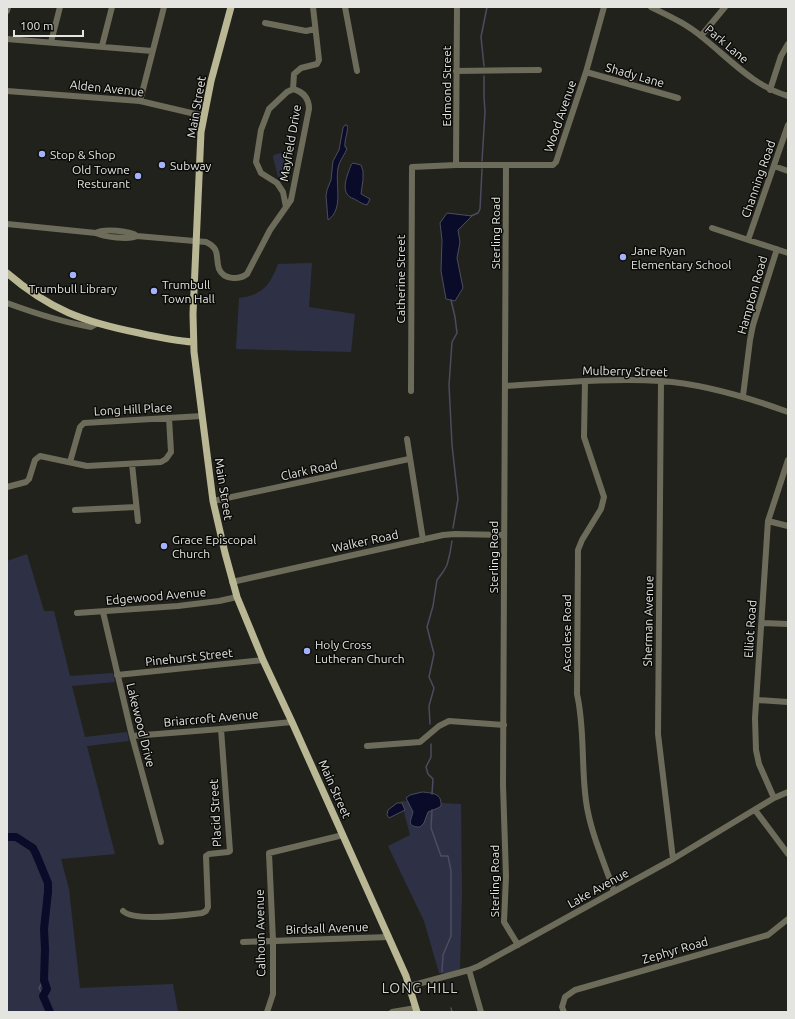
<svg xmlns="http://www.w3.org/2000/svg" width="795" height="1019" font-family="Ubuntu,sans-serif">
<style>
.green{fill:#2e3146}
.water{fill:#0a0b28;stroke:#4b4c5f}
.lines{fill:none;stroke-linecap:round;stroke-linejoin:round}
.stream{stroke:#4b4c5f;stroke-width:1.5}
.river{stroke:#0a0b28;stroke-width:8}
.minor{stroke:#6d6c5b;stroke-width:6}
.major{stroke:#b9b794;stroke-width:7}
.poi-dot{fill:#a6b1fc;stroke:#0b0b09;stroke-width:1.5}
.labels{text-anchor:middle;dominant-baseline:central;stroke-width:3;stroke-linejoin:round;paint-order:stroke}
.street-label{font-size:12px;fill:#e4e4e0;stroke:#0b0b09}
.poi-label{font-size:12px;fill:#e4e4e0;stroke:#0b0b09;text-anchor:start}
.quarter-label{font-size:14px;letter-spacing:1px;fill:#d3d3cb;stroke:#0b0b09}
</style>
<rect width="100%" height="100%" fill="#22221c"/>
<!-- green -->
<path class="green" d="M281 153 284 154 289 174 288 176 280 178 278 177 273 157 274 155Z
M312 263 309 307 355 314 351 352 236 349 239 298C263 295 270 285 278 264Z
M27 554 44 611H54L70 676 113 673 115 682 72 686 85 737 127 732 129 741 87 746 115 854 61 859 69 889 80 988 173 984 178 1012H7V561Z
M401 801 461 804 462 893 460 969 451 973H439L424 921 388 846 410 835Z"/>
<!-- water -->
<path class="water" d="M345 125H347C349 131 344 139 345 147L347 148C345 155 340 159 338 168 335 185 344 209 328 220L326 196 327 190 331 180 333 161 339 150 343 128Z
M353 163 361 165 363 171V180L361 194 370 199 367 205C362 204 360 202 356 200 355 199 351 198 350 197 340 190 348 174 351 165Z
M447 213 472 216 458 230 460 242 457 258 463 288 455 301 446 299 441 271 442 240 440 223Z
M422 792C432 793 442 793 441 806L438 808 428 812 424 823 420 827C406 827 411 820 413 812L406 798 410 795Z
M397 803H402L405 810 389 818 387 815 388 810Z"/>
<g class="lines">
<!-- stream -->
<path class="stream" d="M484 66 481 37 487 7
M482 161 485 112 484 97V76
M471 216 478 213 480 209 482 169
M451 300 455 317 457 333 452 342 449 385 452 445 458 499 453 528
M430 724 429 706 434 688 429 677 434 654 427 627 433 606 437 580 443 572 447 565 450 553 452 541
M431 744V757L426 767 428 774 433 779 432 794
M432 810 431 828 441 856H448L451 871V936L443 955 442 972
M43 996 39 988 44 980
M451 1008 452 1012"/>
<!-- river -->
<path class="river" d="M7 837H16L33 848 36 854 48 883V892L44 929 45 949 44 980 47 989 43 996 50 1012"/>
<!-- minor -->
<path class="minor" d="M345 7 357 71
M651 7C669 16 687 24 702 37 730 59 753 86 788 96
M7 11 8 7
M265 23 306 31 315 29
M701 36 725 7
M7 39 152 51
M51 42 60 7
M102 46 112 7
M456 71 539 70
M586 72 678 98
M770 90 781 56 788 44
M7 91 140 101 204 116
M140 101 164 7
M456 165 457 7
M506 166 503 785 506 876 504 922 518 945
M774 166 788 171
M286 207 283 192 277 183 261 173 256 162 261 130 269 109 287 92 293 89
M7 224 96 233C103 237 130 240 137 236L206 242C221 249 215 257 219 269 224 280 239 280 247 274L270 230 291 200 309 109C309 99 304 92 293 89L294 74 301 68 317 64 319 60 313 7
M712 228 788 253
M96 233C103 228 131 231 137 236
M748 240 788 125
M7 303C34 313 62 322 91 327L96 324
M585 381 584 437 604 497 601 509 582 540 578 550 577 694C585 729 581 765 586 801 590 831 604 862 614 891
M661 381 658 734 673 859
M505 386C557 383 609 378 661 381 704 384 747 397 788 412
M411 391 412 167 456 165H553L556 162 586 72 604 7
M743 396 750 340 753 325 777 249
M407 439 423 540
M70 462 80 427 84 423 202 416
M132 464 138 521
M7 487 26 482 29 479 35 460 40 456 87 466 161 462 166 459 171 452 169 418
M213 501 409 459
M75 510 136 507
M768 521 788 526
M232 582 443 535 455 534 504 535
M103 612 132 736 161 842
M77 613 178 606 219 601 237 597
M762 623 788 624
M117 675 263 660
M757 700 788 702
M132 736 221 729 292 722
M367 746 420 742 439 726 449 721 504 725
M774 798 759 764 756 750 755 718 768 521 788 460
M755 810 788 854
M123 911C134 922 185 915 202 913L206 911 208 907 206 856 209 854 228 852 230 851 221 729
M243 942 389 937
M469 970 481 1012
M410 986 469 970 479 966 673 859 774 798 788 792
M267 1012 273 994V941L269 853 343 835
M392 1012 416 1008
M564 1012 562 1007 565 997 575 990 768 935 788 919"/>
<!-- major -->
<path class="major" d="M231 7 211 81 201 132 193 314 194 352 213 501 225 553 237 597 263 660 292 722 406 976 417 1012
M7 273C50 310 84 322 139 333 157 337 175 341 193 342"/>
</g>
<!-- markers -->
<g class="poi-dot">
<circle cx="42" cy="154" r="4"/>
<circle cx="162" cy="165" r="4"/>
<circle cx="138" cy="176" r="4"/>
<circle cx="623" cy="257" r="4"/>
<circle cx="73" cy="275" r="4"/>
<circle cx="154" cy="291" r="4"/>
<circle cx="164" cy="546" r="4"/>
<circle cx="307" cy="651" r="4"/>
</g>
<g class="labels">
<!-- street labels -->
<g class="street-label">
<text transform="translate(727 44) rotate(40)">Park Lane</text>
<text transform="translate(635 75) rotate(16)">Shady Lane</text>
<text transform="translate(446 86) rotate(-90)">Edmond Street</text>
<text transform="translate(107 88) rotate(6)">Alden Avenue</text>
<text transform="translate(196 107) rotate(-80)">Main Street</text>
<text transform="translate(560 116) rotate(-71)">Wood Avenue</text>
<text transform="translate(290 143) rotate(-80)">Mayfield Drive</text>
<text transform="translate(758 179) rotate(-71)">Channing Road</text>
<text transform="translate(495 233) rotate(-90)">Sterling Road</text>
<text transform="translate(400 279) rotate(-90)">Catherine Street</text>
<text transform="translate(752 295) rotate(-74)">Hampton Road</text>
<text transform="translate(625 371) rotate(1)">Mulberry Street</text>
<text transform="translate(133 409) rotate(-3)">Long Hill Place</text>
<text transform="translate(309 470) rotate(-12)">Clark Road</text>
<text transform="translate(224 489) rotate(81)">Main Street</text>
<text transform="translate(365 541) rotate(-12)">Walker Road</text>
<text transform="translate(493 557) rotate(-90)">Sterling Road</text>
<text transform="translate(156 596) rotate(-5)">Edgewood Avenue</text>
<text transform="translate(648 621) rotate(-89)">Sherman Avenue</text>
<text transform="translate(750 629) rotate(-86)">Elliot Road</text>
<text transform="translate(566 633) rotate(-90)">Ascolese Road</text>
<text transform="translate(189 657) rotate(-6)">Pinehurst Street</text>
<text transform="translate(211 718) rotate(-5)">Briarcroft Avenue</text>
<text transform="translate(141 725) rotate(76)">Lakewood Drive</text>
<text transform="translate(335 789) rotate(66)">Main Street</text>
<text transform="translate(215 813) rotate(-93)">Placid Street</text>
<text transform="translate(494 881) rotate(-90)">Sterling Road</text>
<text transform="translate(598 888) rotate(-29)">Lake Avenue</text>
<text transform="translate(327 928) rotate(-2)">Birdsall Avenue</text>
<text transform="translate(260 933) rotate(-91)">Calhoun Avenue</text>
<text transform="translate(675 950) rotate(-16)">Zephyr Road</text>
</g>
<!-- poi labels -->
<g class="poi-label">
<text x="50" y="154">Stop &amp; Shop</text>
<text x="170" y="165">Subway</text>
<text x="130" y="169" text-anchor="end">Old Towne<tspan x="130" dy="14">Resturant</tspan></text>
<text x="631" y="250">Jane Ryan<tspan x="631" dy="14">Elementary School</tspan></text>
<text x="162" y="284">Trumbull<tspan x="162" dy="14">Town Hall</tspan></text>
<text x="73" y="288" text-anchor="middle">Trumbull Library</text>
<text x="172" y="539">Grace Episcopal<tspan x="172" dy="14">Church</tspan></text>
<text x="315" y="644">Holy Cross<tspan x="315" dy="14">Lutheran Church</tspan></text>
</g>
<!-- quarter labels -->
<g class="quarter-label">
<text x="420" y="988">LONG HILL</text>
</g>
</g>
<!-- border -->
<rect width="795" height="1019" fill="none" stroke="#e4e4e0" stroke-width="16"/>
<!-- scale -->
<path d="M14 30v6h69v-6" fill="none" stroke="#e4e4e0" stroke-width="2"/>
<text x="20" y="30" font-size="12" fill="#e4e4e0" stroke="#0b0b09" stroke-width="3" paint-order="stroke">100 m</text>
</svg>
